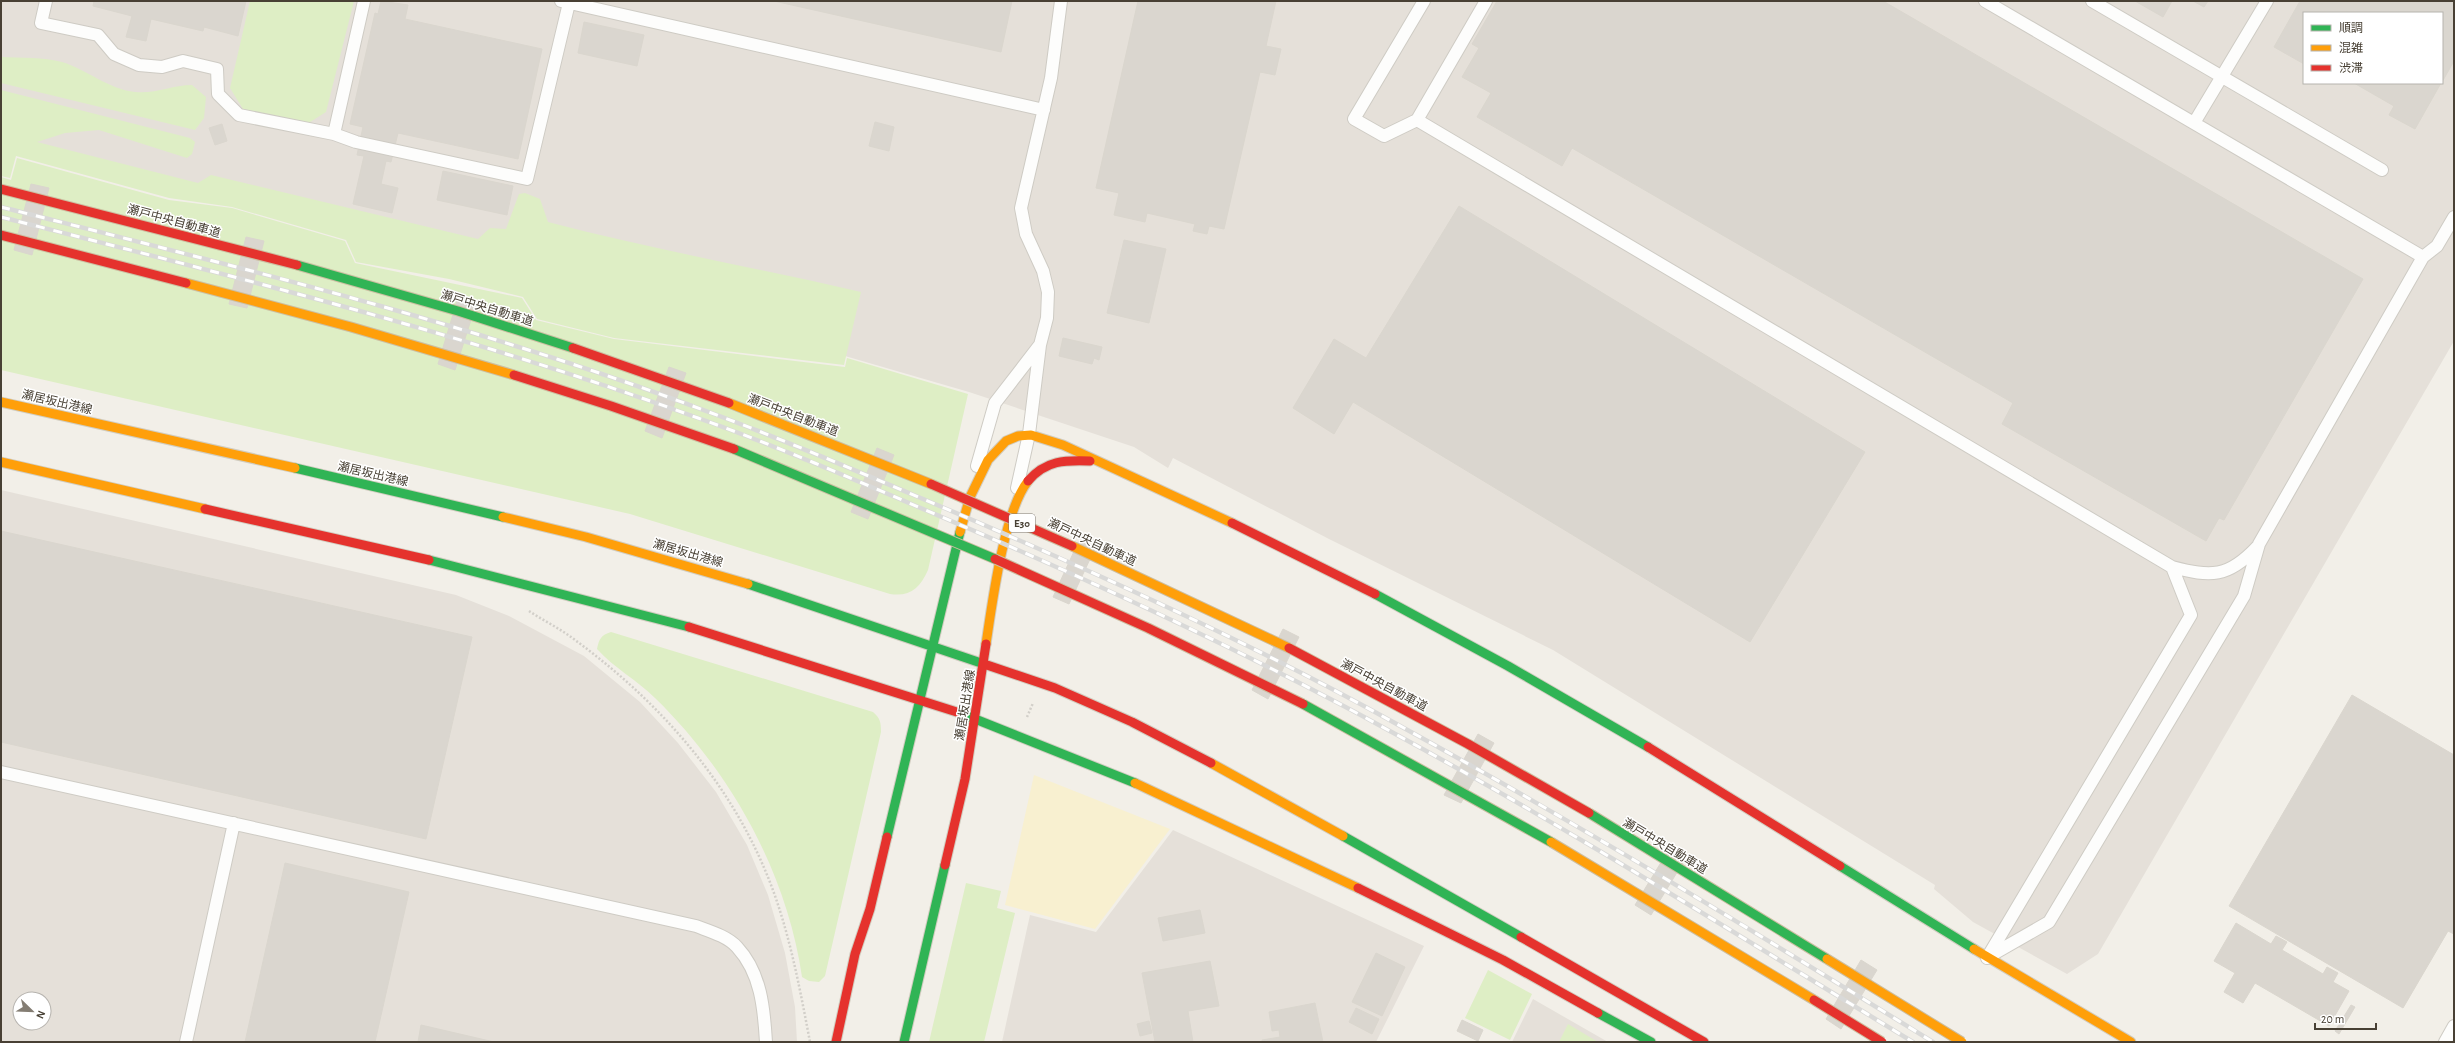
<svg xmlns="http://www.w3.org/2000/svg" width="2455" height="1043" font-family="'Alegreya Sans','Noto Sans JP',sans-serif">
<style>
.industrial{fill:#e5e0d9;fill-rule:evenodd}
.green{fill:#deeec5}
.sand{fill:#f8f0d0}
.building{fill:#dad6cf;stroke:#dad6ce}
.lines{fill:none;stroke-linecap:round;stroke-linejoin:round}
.lane-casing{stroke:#cecbc4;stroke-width:14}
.fast-casing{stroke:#d1ccbf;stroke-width:11}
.slow-casing{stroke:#d1ccbf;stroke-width:11}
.jam-casing{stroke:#d1ccbf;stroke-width:11}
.path{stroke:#d2cfc9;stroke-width:2.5;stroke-dasharray:2 2;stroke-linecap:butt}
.lane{stroke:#fdfdfc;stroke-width:12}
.fast{stroke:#30b455;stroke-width:9}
.slow{stroke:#ff9f0a;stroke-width:9}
.jam{stroke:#e5322d;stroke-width:9}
.rail-casing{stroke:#d9d9d8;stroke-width:4.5}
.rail{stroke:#fff;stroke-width:3;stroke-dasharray:9;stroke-linecap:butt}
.fast-bridge-casing{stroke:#ccbea1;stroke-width:11;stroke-linecap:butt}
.slow-bridge-casing{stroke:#ccbea1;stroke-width:11;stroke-linecap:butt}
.jam-bridge-casing{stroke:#ccbea1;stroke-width:11;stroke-linecap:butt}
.fast-bridge{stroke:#30b455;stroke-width:9}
.slow-bridge{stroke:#ff9f0a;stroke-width:9}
.jam-bridge{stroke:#e5322d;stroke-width:9}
.labels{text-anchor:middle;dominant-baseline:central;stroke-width:3;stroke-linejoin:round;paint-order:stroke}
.shield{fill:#fff;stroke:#7f7971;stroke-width:1}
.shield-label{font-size:11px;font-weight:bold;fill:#484034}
.street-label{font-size:12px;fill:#484034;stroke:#fff}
</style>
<rect width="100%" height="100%" fill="#f2efe8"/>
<!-- industrial -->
<path class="industrial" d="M1 1H2454V341L2098 954 2067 974 1973 922 1934 889 1935 885 1553 650 1329 539 1173 458 1168 468 1134 447 969 392 814 347 1 139ZM2304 13H2442V83H2304Z
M1 490 456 595 509 616 584 656 640 702 678 743 716 792 747 845 768 895 785 953 795 1007 797 1042H1ZM20 999H44V1023H20Z
M1173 830 1424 946 1376 1042H1002L1030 915 1096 932Z
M1533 999 1608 1042H1512Z"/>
<!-- green -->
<path class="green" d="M250 1H354L326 112 307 124 243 109 230 88Z
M1 57C20 58 44 57 62 62 88 70 108 89 135 92 156 94 172 85 192 85L206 97 204 118 195 130 1 83Z
M1 90 190 138 195 142 192 154 187 158 99 130 65 133 37 142 198 183 211 175 478 239 490 228 506 229 519 194 525 193 540 199 548 222C651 249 757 268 861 292L844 365 614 338 537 319 523 297 449 279 356 262 346 240 232 207 169 198 16 156 10 178 1 176Z
M17 158 169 200 232 208 345 241 355 263 522 298 536 320 614 339 845 367 847 358 968 394 928 570C920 588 910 597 890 594L630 514 1 370V177L11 180Z
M611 632 873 712C880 718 881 722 881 732L825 976 819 982 809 981 802 977C787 872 730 771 655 698 637 680 614 668 597 649 599 639 601 635 611 632Z
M966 883 1001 891 997 908 1015 913 984 1042H929Z
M1488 970 1532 994 1510 1040 1465 1018Z
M1568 1024 1598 1042H1559Z"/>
<!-- sand -->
<path class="sand" d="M1034 775 1170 829 1095 929 1005 905Z"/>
<!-- building -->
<path class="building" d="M94 1H246L238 36 204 27 203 31 151 19 146 41 126 37 132 16 93 6Z
M381 1 408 5 405 19 542 49 518 159 398 133 391 162 386 161 381 184 398 188 392 213 353 204 364 156 357 155 363 127 350 124 375 13 378 14Z
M774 1H1012L1001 52Z
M1138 1H1276L1266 46 1281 49 1275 75 1260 72 1224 229 1209 226 1207 234 1193 231 1195 224 1147 213 1145 222 1114 215 1119 193 1096 188Z
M1497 1H1883L2363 279 2224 520 2219 518 2206 541 2002 424 2013 403 1572 148 1562 166 1477 117 1491 93 1462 77 1479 48 1472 44Z
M2135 1H2172L2163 17Z
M2193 1H2208L2204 7Z
M2300 1H2454V61L2442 82V13H2304V64L2274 47Z
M584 22 644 35 637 66 578 53Z
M2354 83H2441L2415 129 2389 115 2394 106Z
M875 122 894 127 889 151 869 146Z
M222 124 227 141 215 145 209 128Z
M443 171 513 186 507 215 437 200Z
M31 184 49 188 32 255 14 250Z
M1459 206 1865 452 1750 642 1353 402 1334 434 1293 408 1334 339 1366 358Z
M246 237 264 241 247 308 229 304Z
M1124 240 1166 249 1149 323 1107 313Z
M458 298 476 304 455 370 438 364Z
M1063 338 1102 347 1099 360 1094 358 1092 364 1059 356Z
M669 367 686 373 662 438 645 431Z
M877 448 894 455 868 519 851 512Z
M1 531 472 637 426 839 1 742Z
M1082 534 1098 542 1069 604 1053 597Z
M1283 629 1299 637 1268 699 1252 690Z
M2352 695 2454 755V934L2448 931 2403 1008 2229 906Z
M1478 734 1494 743 1461 803 1444 795Z
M1671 846 1687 856 1651 915 1635 905Z
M285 863 409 892 375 1042H245Z
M1200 910 1205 933 1163 941 1158 918Z
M2236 923 2271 944 2276 936 2287 942 2282 950 2323 974 2327 967 2338 973 2333 982 2349 991 2329 1026 2255 983 2243 1003 2224 992 2235 973 2214 961Z
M1376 953 1405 967 1382 1016 1352 1002Z
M1861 960 1877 970 1841 1029 1826 1019Z
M1210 961 1219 1006 1188 1011 1193 1042H1155L1142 973Z
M1315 1003 1323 1042H1262V1040L1280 1037 1279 1030 1272 1031 1269 1012Z
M2351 1005 2355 1007 2339 1034 2335 1031Z
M1356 1008 1379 1019 1372 1034 1349 1022Z
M1462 1020 1483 1030 1478 1041 1457 1031Z
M1149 1021 1152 1033 1140 1036 1137 1024Z
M421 1025 494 1042H418Z"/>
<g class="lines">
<defs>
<path id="lane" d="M46 1 41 23 98 35 114 54 139 65 162 67 183 61 217 69 218 94 239 115 334 134 364 1
M561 1 1044 110
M1486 1 1417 120 2172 567 2191 615 1987 958
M1985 1 2423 257 2259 544 2244 596 2049 922 1988 957
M2092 1 2382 170
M1417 120 1384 136 1354 119 1424 1
M2194 123 2267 1
M334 134 356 142 527 179 569 3
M2423 257 2437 246 2454 217
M977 466 995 403 1039 346
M1017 488 1029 434 1040 345 1047 318 1048 292 1043 271 1026 234 1021 208 1051 78 1061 1
M2172 567C2211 577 2228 578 2257 547
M1 772 696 926C709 931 727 936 737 947 761 973 764 1008 766 1042
M186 1042 234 823
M2445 1042 2454 1026"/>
<path id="fast" d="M295 468 503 517
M429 560 689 627
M748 584 984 664
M1375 594 1508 666 1648 747
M960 713 1135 783
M1343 836 1521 937
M887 837 960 532
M1840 866 1974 949
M1598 1013 1651 1042
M904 1042 945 865"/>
<path id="slow" d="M1 402 295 468
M1 462 205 509
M503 517 586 537 748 584
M960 532 970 497 988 460 1006 441 1018 436 1031 435 1063 445 1232 523
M986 644C992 604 1004 511 1028 481
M1211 763 1343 836
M1135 783 1358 888
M1974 949 2131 1042"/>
<path id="jam" d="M1028 481C1046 460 1065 460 1090 461
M205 509 429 560
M1232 523 1375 594
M689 627 960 713
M984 664 1055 688 1132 722 1211 763
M1648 747 1840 866
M945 865 965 779 986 644
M1358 888 1503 960 1598 1013
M1521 937 1704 1042
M836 1042 855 954 870 909 887 837"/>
</defs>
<!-- lane casing -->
<use href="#lane" class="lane-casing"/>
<!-- fast casing -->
<use href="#fast" class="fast-casing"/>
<!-- slow casing -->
<use href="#slow" class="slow-casing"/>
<!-- jam casing -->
<use href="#jam" class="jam-casing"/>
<!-- path -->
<path class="path" d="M529 611C544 621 561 629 575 640 656 699 726 777 765 870 788 924 799 984 810 1042
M1027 717 1033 703"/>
<!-- lane -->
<use href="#lane" class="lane"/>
<!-- fast -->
<use href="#fast" class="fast"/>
<!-- slow -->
<use href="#slow" class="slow"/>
<!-- jam -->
<use href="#jam" class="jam"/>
<defs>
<path id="rail" d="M1 207C238 267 477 325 706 411 785 440 864 474 942 507 1095 572 1247 641 1393 722 1577 823 1755 932 1933 1042
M1 217C236 277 470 335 698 418 774 445 849 477 923 509 1081 576 1237 647 1388 730 1567 827 1739 936 1913 1042"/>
</defs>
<!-- rail casing -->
<use href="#rail" class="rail-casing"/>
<!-- rail -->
<use href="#rail" class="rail"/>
<defs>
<path id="fast-bridge" d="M297 265 458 311 573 348
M734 449 995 559
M1303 704 1551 842
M1589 813 1827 959"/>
<path id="slow-bridge" d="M186 283 351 327 514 375
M729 403 931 484
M1072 546 1289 648
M1551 842 1814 1000
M1827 959 1962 1042"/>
<path id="jam-bridge" d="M1 189 297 265
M1 235 186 283
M573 348 729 403
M514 375 611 406 734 449
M931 484 1072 546
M995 559 1148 628 1303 704
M1289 648 1468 744 1589 813
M1814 1000 1882 1042"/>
</defs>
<!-- fast-bridge casing -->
<use href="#fast-bridge" class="fast-bridge-casing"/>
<!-- slow-bridge casing -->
<use href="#slow-bridge" class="slow-bridge-casing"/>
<!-- jam-bridge casing -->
<use href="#jam-bridge" class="jam-bridge-casing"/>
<!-- fast-bridge -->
<use href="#fast-bridge" class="fast-bridge"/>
<!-- slow-bridge -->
<use href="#slow-bridge" class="slow-bridge"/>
<!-- jam-bridge -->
<use href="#jam-bridge" class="jam-bridge"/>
</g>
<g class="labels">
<!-- shield labels -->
<rect class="shield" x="1009" y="514" width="26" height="18" rx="3"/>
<g class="shield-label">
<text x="1022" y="523">E30</text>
</g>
<!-- street labels -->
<g class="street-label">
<text transform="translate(174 221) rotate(15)">瀬戸中央自動車道</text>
<text transform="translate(487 308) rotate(17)">瀬戸中央自動車道</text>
<text transform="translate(57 402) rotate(13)">瀬居坂出港線</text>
<text transform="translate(793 415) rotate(21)">瀬戸中央自動車道</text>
<text transform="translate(373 474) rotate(13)">瀬居坂出港線</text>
<text transform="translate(1092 542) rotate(25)">瀬戸中央自動車道</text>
<text transform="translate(688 553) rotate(16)">瀬居坂出港線</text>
<text transform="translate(1384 685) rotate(28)">瀬戸中央自動車道</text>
<text transform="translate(965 705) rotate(-81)">瀬居坂出港線</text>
<text transform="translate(1665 846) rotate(31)">瀬戸中央自動車道</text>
</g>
</g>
<!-- border -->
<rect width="2455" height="1043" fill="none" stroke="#484034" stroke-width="4"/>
<!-- legend -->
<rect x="2303" y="12" width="140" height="72" fill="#ffffff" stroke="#b6b3ae"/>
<rect x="2311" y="25" width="20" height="6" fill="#30b455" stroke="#b6b3ae"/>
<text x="2339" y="32" font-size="12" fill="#484034">順調</text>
<rect x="2311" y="45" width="20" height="6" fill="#ff9f0a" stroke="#b6b3ae"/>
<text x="2339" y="52" font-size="12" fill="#484034">混雑</text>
<rect x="2311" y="65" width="20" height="6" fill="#e5322d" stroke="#b6b3ae"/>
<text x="2339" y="72" font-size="12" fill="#484034">渋滞</text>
<!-- north arrow -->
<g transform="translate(32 1011) rotate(113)"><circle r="19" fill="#ffffff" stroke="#b6b3ae"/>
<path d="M0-3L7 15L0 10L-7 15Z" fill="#847d73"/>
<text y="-6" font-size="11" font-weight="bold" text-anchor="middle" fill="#484034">N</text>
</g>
<!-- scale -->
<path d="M2315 1023v6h61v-6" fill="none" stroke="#484034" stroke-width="2"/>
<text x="2321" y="1023" font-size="12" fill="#484034" stroke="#ffffff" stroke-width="3" paint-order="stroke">20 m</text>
</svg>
